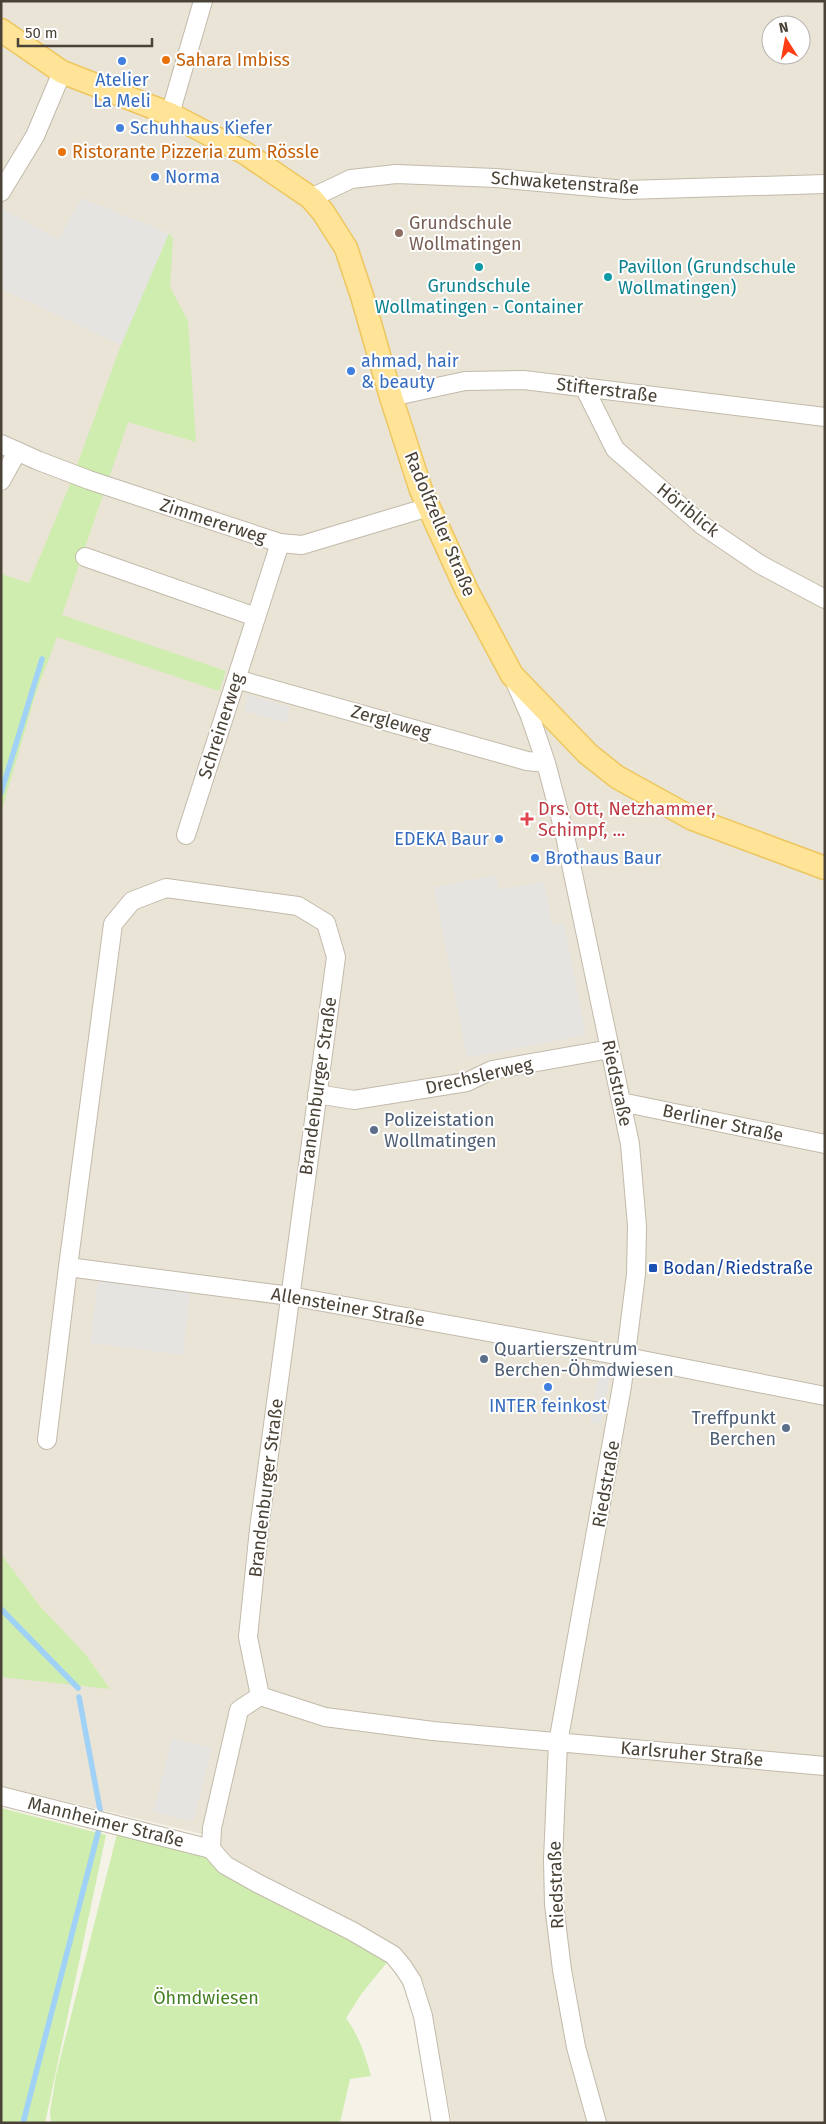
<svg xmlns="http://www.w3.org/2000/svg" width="826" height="2124" font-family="'Fira Sans',sans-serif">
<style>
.residential{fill:#eae4d6;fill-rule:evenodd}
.green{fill:#cfedae}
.parking{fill:#e6e4e0}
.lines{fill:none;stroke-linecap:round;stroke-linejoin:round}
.stream{stroke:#a0d1f7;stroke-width:5.5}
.minor-casing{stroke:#c2baaa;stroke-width:20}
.major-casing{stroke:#eec65e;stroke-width:25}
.minor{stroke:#fff;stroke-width:18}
.major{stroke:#ffe498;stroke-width:22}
.food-dot{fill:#e8710a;stroke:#fff;stroke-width:2}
.shop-dot{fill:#3f7fe0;stroke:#fff;stroke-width:2}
.education-dot{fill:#8d6e63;stroke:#fff;stroke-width:2}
.culture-dot{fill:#0f9aa8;stroke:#fff;stroke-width:2}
.health-dot{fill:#e0444e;stroke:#fff;stroke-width:2}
.service-dot{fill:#5c6f8a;stroke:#fff;stroke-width:2}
.transit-dot{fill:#1a4fb4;stroke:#fff;stroke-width:2}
.labels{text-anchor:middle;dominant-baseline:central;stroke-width:4;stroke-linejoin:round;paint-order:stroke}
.food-label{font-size:18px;fill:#c56008;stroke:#fff;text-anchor:start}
.shop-label{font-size:18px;fill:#366cbe;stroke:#fff;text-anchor:start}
.street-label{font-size:18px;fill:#4a4236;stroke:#fff}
.education-label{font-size:18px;fill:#785e54;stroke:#fff;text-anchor:start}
.culture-label{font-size:18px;fill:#0d838f;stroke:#fff;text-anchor:start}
.health-label{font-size:18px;fill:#be3a42;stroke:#fff;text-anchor:start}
.service-label{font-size:18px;fill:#4e5e75;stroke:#fff;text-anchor:start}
.transit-label{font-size:18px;fill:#164399;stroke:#fff;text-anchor:start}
.park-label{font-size:18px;fill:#458123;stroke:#fff}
</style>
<rect width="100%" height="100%" fill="#f5f2e8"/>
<!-- residential -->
<path class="residential" d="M1 1H825V2123H452L440 2059 419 1975 394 1946 304 1895 242 1866 222 1852 219 1838 1 1786ZM771 25H801V55H771Z"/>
<!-- green -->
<path class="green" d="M169 233 173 239 170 287 188 321 196 442 128 422 62 615 226 671 219 691 57 637 36 693 1 813V574L29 583 69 487 121 345Z
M1 1554 39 1605 86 1655 110 1689 1 1677Z
M1 1808 106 1835 45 2123H1Z
M119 1826 211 1849 393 1955 362 1993 346 2018C359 2036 365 2054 371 2076L350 2079 340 2123H51L50 2112 56 2075Z"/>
<!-- parking -->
<path class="parking" d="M81 198 169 233 121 345 1 289V208L59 239Z
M248 695 290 707 286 723 244 711Z
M496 875 499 890 544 881 552 925 564 923 586 1035 467 1058 434 887Z
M98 1280 190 1291 183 1355 90 1343Z
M598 1375 610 1377 601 1424 590 1422Z
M172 1738 212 1748 193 1822 153 1812Z"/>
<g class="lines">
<!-- stream -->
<path class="stream" d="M1 793 42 659
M1 1609 78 1688
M79 1697 101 1815
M23 2123 99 1829"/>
<defs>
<path id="minor" d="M170 114 203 1
M1 192 35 136 62 72
M311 198 351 179 396 174 496 178 626 190 825 184
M584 387 615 449 702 525 761 565 825 599
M391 397 465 381 524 380 825 417
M1 444 39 461 89 480 280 543 302 545 429 507
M1 481 17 452
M85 557 256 617
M236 679 527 761 546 763
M516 684 530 716 546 763 564 831 630 1144 637 1226 636 1274 622 1386 558 1743 553 1860 554 1904 562 1970 576 2047 597 2123
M186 835 280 543
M317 1094 354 1100 467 1082 492 1070 610 1049
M621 1102 825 1144
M68 1267 290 1296 627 1357 825 1396
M47 1440 68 1267 113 924 132 901 166 888 298 906 326 923 336 957 259 1529 248 1637 260 1696 325 1717 433 1731 825 1766
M260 1696 239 1710 212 1828 211 1849 225 1865 257 1883 352 1931 393 1955 403 1967 412 1981 423 2016 441 2123
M1 1796 211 1849"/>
<path id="major" d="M1 30 62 72 170 114 245 153 311 198 323 212 346 248 362 296 391 397 421 490 467 591 512 675 588 754 617 777 693 819 825 868"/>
</defs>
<!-- minor casing -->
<use href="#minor" class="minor-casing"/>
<!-- major casing -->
<use href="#major" class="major-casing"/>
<!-- minor -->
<use href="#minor" class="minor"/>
<!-- major -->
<use href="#major" class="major"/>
</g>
<!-- markers -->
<g class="food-dot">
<circle cx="166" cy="60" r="5"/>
<circle cx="62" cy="152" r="5"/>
</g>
<g class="shop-dot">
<circle cx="122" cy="61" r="5"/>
<circle cx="120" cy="128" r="5"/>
<circle cx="155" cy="177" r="5"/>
<circle cx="351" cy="371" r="5"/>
<circle cx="499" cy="839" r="5"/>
<circle cx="535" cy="858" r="5"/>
<circle cx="548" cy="1387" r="5"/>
</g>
<circle class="education-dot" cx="399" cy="233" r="5"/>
<g class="culture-dot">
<circle cx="479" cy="267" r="5"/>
<circle cx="608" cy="277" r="5"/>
</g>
<path class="health-dot" d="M524.5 811.5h5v5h5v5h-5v5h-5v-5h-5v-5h5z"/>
<g class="service-dot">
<circle cx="374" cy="1130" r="5"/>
<circle cx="484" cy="1359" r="5"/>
<circle cx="786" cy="1428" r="5"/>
</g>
<rect class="transit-dot" x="648" y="1263" width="10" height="10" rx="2.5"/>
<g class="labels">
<!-- food labels -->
<g class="food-label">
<text x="176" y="60">Sahara Imbiss</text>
<text x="72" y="152">Ristorante Pizzeria zum Rössle</text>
</g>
<!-- shop labels -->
<g class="shop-label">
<text x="122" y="80" text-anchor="middle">Atelier<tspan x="122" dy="21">La Meli</tspan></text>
<text x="130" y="128">Schuhhaus Kiefer</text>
<text x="165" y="177">Norma</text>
<text x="361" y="361">ahmad, hair<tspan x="361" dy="21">&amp; beauty</tspan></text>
<text x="489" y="839" text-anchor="end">EDEKA Baur</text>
<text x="545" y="858">Brothaus Baur</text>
<text x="548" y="1406" text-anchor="middle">INTER feinkost</text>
</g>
<!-- street labels -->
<g class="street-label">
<text transform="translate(565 183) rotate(4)">Schwaketenstraße</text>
<text transform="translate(607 390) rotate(7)">Stifterstraße</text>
<text transform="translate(688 510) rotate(39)">Höriblick</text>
<text transform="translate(213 521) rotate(18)">Zimmererweg</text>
<text transform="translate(440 524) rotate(67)">Radolfzeller Straße</text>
<text transform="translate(391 722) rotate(16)">Zergleweg</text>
<text transform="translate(221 726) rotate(-72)">Schreinerweg</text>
<text transform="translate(479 1076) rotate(-13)">Drechslerweg</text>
<text transform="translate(617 1083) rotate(78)">Riedstraße</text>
<text transform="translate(318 1086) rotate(-82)">Brandenburger Straße</text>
<text transform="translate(723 1123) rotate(12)">Berliner Straße</text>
<text transform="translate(348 1307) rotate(10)">Allensteiner Straße</text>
<text transform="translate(606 1484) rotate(-80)">Riedstraße</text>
<text transform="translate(266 1488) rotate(-83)">Brandenburger Straße</text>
<text transform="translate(692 1754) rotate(5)">Karlsruher Straße</text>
<text transform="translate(106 1822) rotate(14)">Mannheimer Straße</text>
<text transform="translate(556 1885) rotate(-92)">Riedstraße</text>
</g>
<!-- education labels -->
<g class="education-label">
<text x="409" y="223">Grundschule<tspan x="409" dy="21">Wollmatingen</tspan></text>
</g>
<!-- culture labels -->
<g class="culture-label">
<text x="618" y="267">Pavillon (Grundschule<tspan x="618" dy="21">Wollmatingen)</tspan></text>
<text x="479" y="286" text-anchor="middle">Grundschule<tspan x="479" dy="21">Wollmatingen - Container</tspan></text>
</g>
<!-- health labels -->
<g class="health-label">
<text x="538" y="809">Drs. Ott, Netzhammer,<tspan x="538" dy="21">Schimpf, ...</tspan></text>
</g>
<!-- service labels -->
<g class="service-label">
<text x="384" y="1120">Polizeistation<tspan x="384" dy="21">Wollmatingen</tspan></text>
<text x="494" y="1349">Quartierszentrum<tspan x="494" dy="21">Berchen-Öhmdwiesen</tspan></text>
<text x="776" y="1418" text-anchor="end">Treffpunkt<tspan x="776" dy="21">Berchen</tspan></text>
</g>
<!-- transit labels -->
<g class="transit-label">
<text x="663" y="1268">Bodan/Riedstraße</text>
</g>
<!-- park labels -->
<g class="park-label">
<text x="206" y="1998">Öhmdwiesen</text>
</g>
</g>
<!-- border -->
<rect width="826" height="2124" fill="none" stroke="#4a4236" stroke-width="5"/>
<!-- north arrow -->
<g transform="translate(786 40) rotate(349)"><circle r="24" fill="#ffffff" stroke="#b7b3af"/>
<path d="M0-4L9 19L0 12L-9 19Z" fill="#ff3e16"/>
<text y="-8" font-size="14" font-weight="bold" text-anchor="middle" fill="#4a4236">N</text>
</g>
<!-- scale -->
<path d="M18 38v8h134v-8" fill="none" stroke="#4a4236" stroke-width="2.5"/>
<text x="25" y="38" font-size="15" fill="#4a4236" stroke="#ffffff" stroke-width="4" paint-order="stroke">50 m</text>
</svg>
